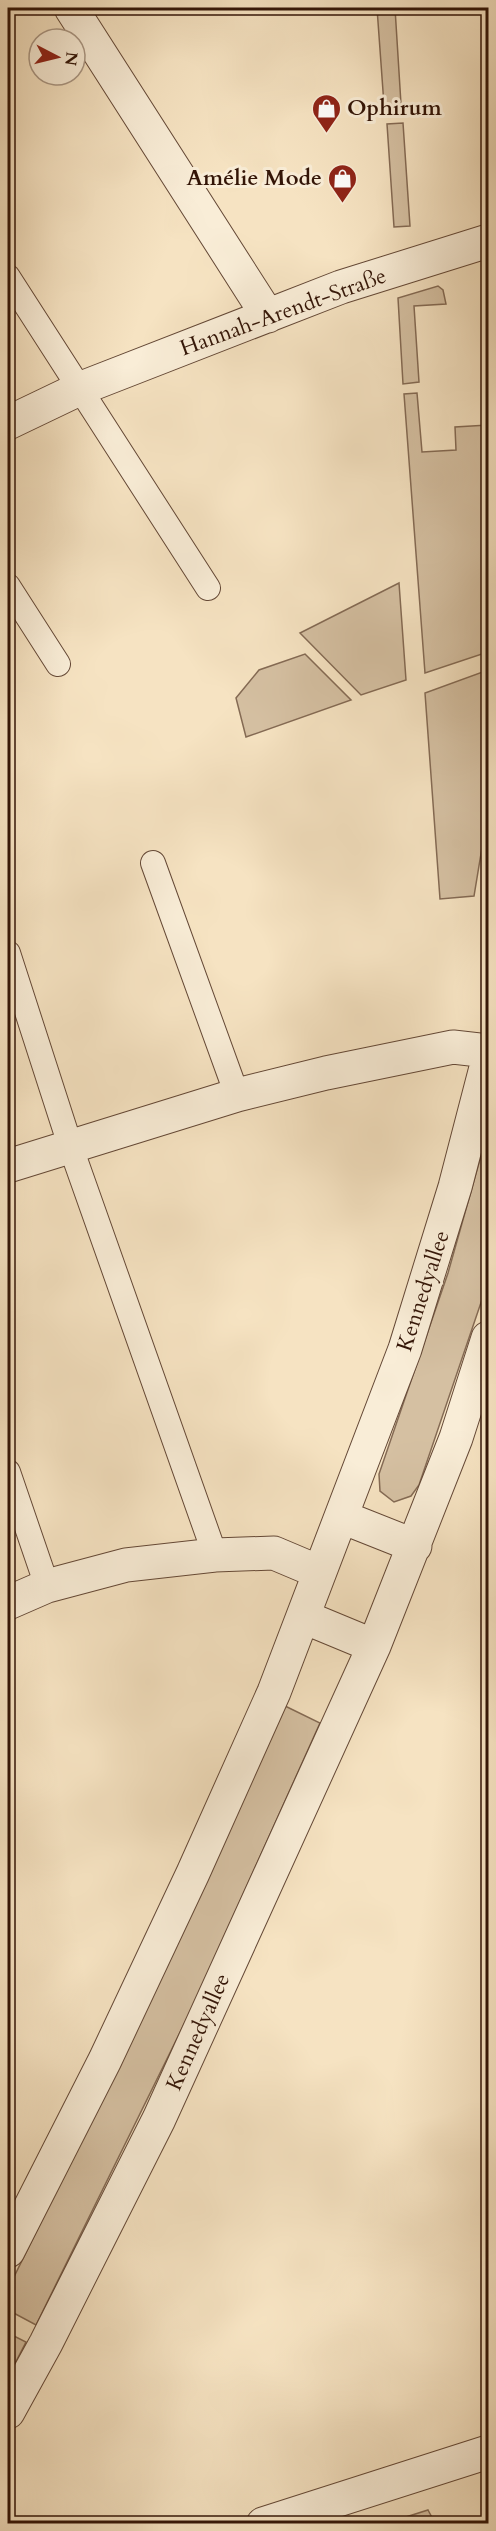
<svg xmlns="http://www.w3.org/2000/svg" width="496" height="2531" font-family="Cardo,serif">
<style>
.green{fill:#d5c0a2;stroke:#846a54;stroke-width:1.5}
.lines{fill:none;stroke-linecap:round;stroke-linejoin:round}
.service-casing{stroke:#644836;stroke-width:26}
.minor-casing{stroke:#644836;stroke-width:35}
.service{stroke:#f9edd7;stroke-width:24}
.minor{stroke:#f9edd7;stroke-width:33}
.labels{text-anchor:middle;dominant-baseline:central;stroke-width:6;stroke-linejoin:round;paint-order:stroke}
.poi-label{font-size:22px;font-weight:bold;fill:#331507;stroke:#f9edd7;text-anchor:start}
.street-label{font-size:22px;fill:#331507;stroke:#f9edd7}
</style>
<rect width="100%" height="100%" fill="#f6e3c2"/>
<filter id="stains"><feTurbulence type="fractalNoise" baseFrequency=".00333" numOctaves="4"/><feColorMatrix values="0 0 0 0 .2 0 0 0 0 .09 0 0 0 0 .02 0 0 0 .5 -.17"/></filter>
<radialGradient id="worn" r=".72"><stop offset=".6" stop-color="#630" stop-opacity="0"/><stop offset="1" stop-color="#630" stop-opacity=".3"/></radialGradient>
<!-- green -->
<path class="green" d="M377 8H395L401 104 384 105Z
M403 123 410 226 394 227 387 124Z
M488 270V341H487L482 279Z
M438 286 443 290 446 304 414 306 419 382 403 384 398 298Z
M417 393 422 452 456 450 455 427 488 425V652L425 673 404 394Z
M399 583 406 680 361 695 300 633Z
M305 654 351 700 246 737 236 698 259 670Z
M488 670V811L474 896 440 899 425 693Z
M488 1131V1282L419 1485 411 1496 394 1502 380 1491 379 1474 448 1273Z
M283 1705 320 1723 194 2004 36 2325 8 2310V2289L158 1984Z
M8 2333 26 2342 8 2377Z
M428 2510 435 2523H387Z"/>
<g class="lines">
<defs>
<path id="service" d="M8 277 208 588
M8 586 58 664
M153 863 237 1095
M8 953 70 1145 215 1555
M8 1472 47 1586"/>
<path id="minor" d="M71 8 268 316
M8 423 79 389 341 287 488 241
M8 1166 237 1095 326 1073 453 1047 488 1051
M342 1517 415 1546
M8 1603 47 1586 126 1565 215 1555 274 1553 319 1572
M304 1617 374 1646
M8 2251 105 2060 193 1873 274 1692 405 1349 455 1187 488 1060
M8 2412 46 2343 159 2119 374 1646 456 1438 488 1338
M263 2524 488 2452"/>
</defs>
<!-- service casing -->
<use href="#service" class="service-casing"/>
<!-- minor casing -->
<use href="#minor" class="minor-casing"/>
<!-- service -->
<use href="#service" class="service"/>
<!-- minor -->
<use href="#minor" class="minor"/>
</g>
<!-- icons -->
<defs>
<symbol id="shop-pin" viewBox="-11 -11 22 30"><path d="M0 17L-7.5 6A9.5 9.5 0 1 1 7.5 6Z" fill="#8f2418" stroke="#f9edd7"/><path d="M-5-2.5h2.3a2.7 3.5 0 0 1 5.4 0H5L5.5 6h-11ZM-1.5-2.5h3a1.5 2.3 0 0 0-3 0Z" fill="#fff"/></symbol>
</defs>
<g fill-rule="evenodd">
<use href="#shop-pin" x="310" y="92" width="33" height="45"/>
<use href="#shop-pin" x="326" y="162" width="33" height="45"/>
</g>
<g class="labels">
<!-- poi labels -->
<g class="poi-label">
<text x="347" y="108">Ophirum</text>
<text x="322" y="178" text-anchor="end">Amélie Mode</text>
</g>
<!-- street labels -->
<g class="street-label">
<text transform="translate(283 312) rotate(-20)">Hannah-Arendt-Straße</text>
<text transform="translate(423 1291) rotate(-72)">Kennedyallee</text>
<text transform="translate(198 2032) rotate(-66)">Kennedyallee</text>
</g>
</g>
<!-- margin -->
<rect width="496" height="2531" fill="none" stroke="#f6e3c2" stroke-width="30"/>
<rect x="9" y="9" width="478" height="2513" fill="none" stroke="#331507" stroke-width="3"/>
<rect x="15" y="15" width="466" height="2501" fill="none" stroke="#331507" stroke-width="1.5"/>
<!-- north arrow -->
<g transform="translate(57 57) rotate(97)"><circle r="28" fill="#f9edd7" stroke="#aa9784" stroke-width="1.5"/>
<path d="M0-4.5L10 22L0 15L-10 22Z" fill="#8f2418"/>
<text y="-9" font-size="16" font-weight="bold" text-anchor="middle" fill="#331507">N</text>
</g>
<rect width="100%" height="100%" filter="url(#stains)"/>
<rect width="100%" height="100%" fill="url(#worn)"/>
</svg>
